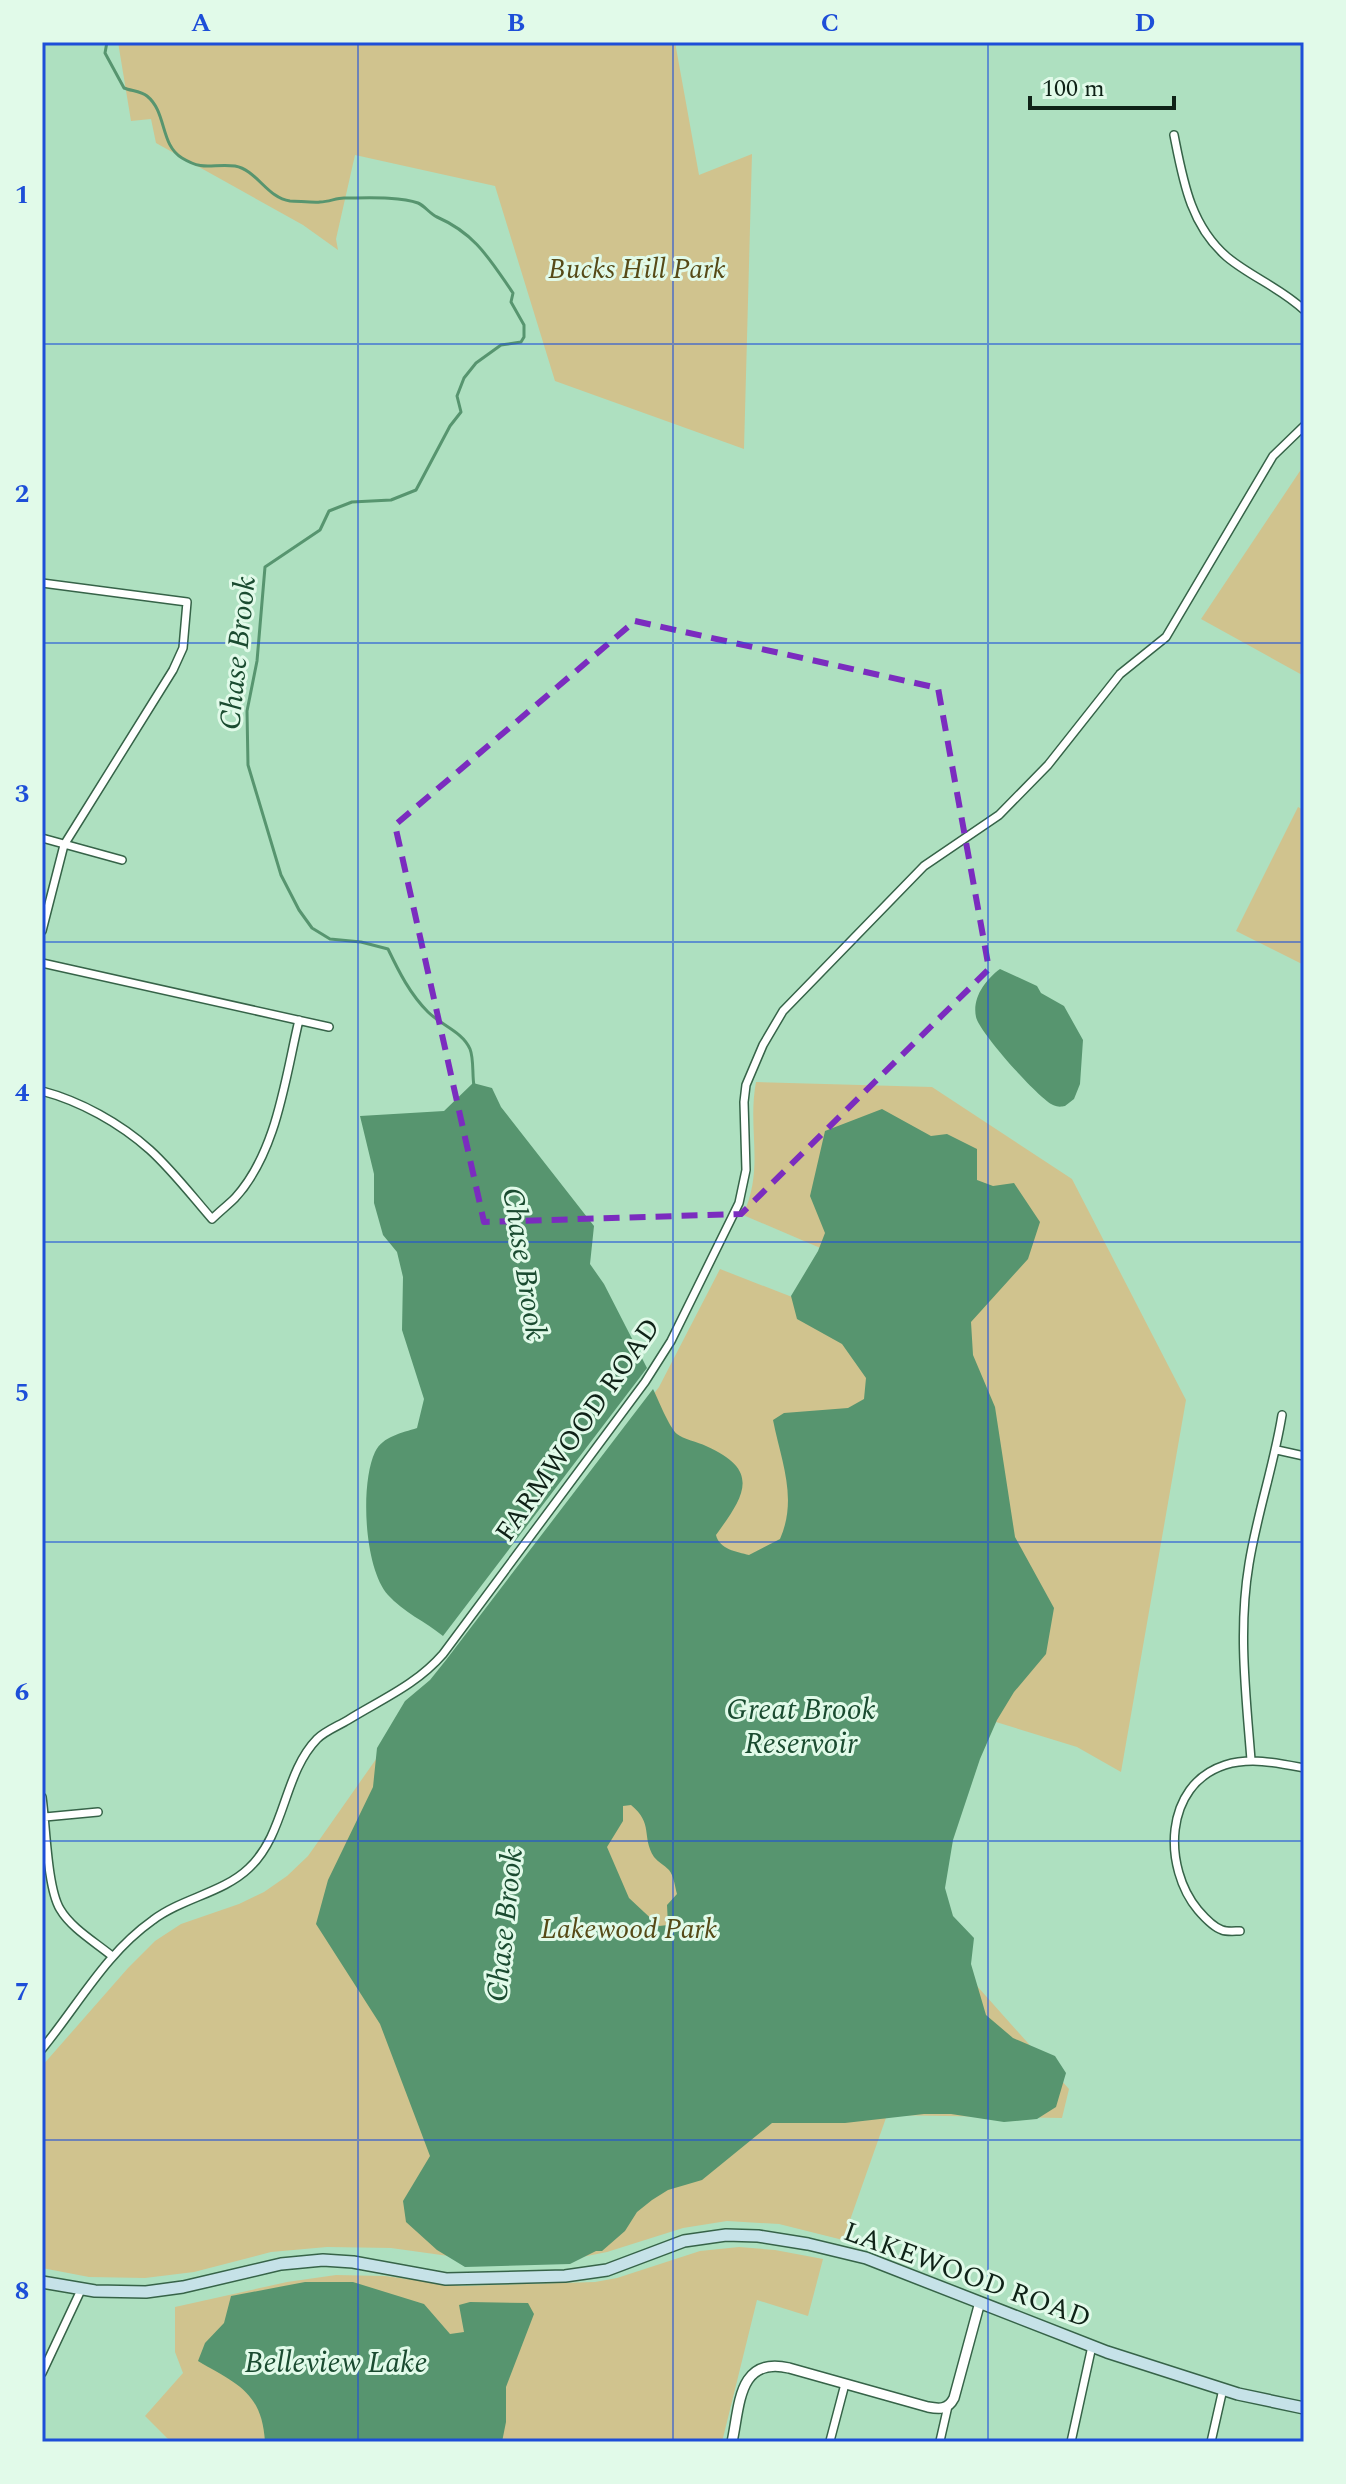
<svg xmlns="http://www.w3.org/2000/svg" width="1346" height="2484" font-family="Spectral,serif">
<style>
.green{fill:#d0c38e}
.water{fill:#57956f;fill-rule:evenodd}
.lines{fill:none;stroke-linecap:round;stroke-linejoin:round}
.stream{stroke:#57956f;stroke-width:3}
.minor-casing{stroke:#366348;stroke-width:10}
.tertiary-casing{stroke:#366348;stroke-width:12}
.secondary-casing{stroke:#366348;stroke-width:14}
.minor{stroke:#fff;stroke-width:7}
.tertiary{stroke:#fff;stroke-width:9}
.secondary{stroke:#c6e2e8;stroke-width:11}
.marked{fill:none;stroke:#7b2cbf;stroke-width:6;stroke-dasharray:16 10;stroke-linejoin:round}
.grid{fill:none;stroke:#1d4ed8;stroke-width:2;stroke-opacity:0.55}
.labels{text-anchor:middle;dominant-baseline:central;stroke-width:6;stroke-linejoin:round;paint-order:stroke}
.park-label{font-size:28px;font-style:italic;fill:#564a17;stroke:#e1fae9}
.street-label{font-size:28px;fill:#0f2217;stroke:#e1fae9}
.water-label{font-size:30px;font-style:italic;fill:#1a4b30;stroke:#e1fae9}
.neatline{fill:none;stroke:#1d4ed8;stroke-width:3}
.grid-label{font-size:26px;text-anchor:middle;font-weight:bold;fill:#1d4ed8}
</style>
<rect width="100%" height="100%" fill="#aee0c0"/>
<!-- green -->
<path class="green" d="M118 42H675L699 175 752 154 744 449 555 381 495 186 355 155 336 239 338 250 303 225 156 143 151 119 131 121Z
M1304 465V676L1201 619Z
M1298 807 1304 810V965L1236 931Z
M756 1082 932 1087 1072 1179 1186 1400 1121 1772 1077 1747 983 1718 931 1897 969 1977 1069 2089 1062 2118 887 2115 843 2240 779 2224 727 2221 683 2228 607 2252 582 2257 463 2258 391 2248 327 2247 271 2252 194 2272 145 2278 89 2277 42 2268V2066L128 1968 155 1941 181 1924 239 1904 264 1892 287 1876 308 1856 412 1708 659 1387 720 1269 856 1322 853 1262 743 1215C765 1167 747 1130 756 1082Z
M739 2247 775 2250 823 2259 808 2316 757 2300 722 2442H171L145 2416 183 2373 175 2352V2307L287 2282 336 2275 385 2276 461 2286 595 2282 617 2278 700 2251Z"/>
<!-- water -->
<path class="water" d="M1000 969 1037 986 1041 993 1064 1006 1083 1040 1080 1084 1074 1099 1065 1106C1060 1107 1058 1107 1053 1105 1038 1098 979 1032 976 1017 972 998 985 980 1000 969Z
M473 1083 492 1088 501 1107 594 1226 590 1264 604 1284 647 1368 443 1636C426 1622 403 1612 388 1595 364 1568 360 1484 375 1452 383 1436 402 1433 417 1428L424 1399 402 1330 403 1277 397 1252 383 1235 374 1203V1174L360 1116 444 1111Z
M882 1109 931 1136 947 1134 977 1149V1180L993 1186 1014 1183 1040 1222 1028 1259 971 1322 973 1355 995 1407 1015 1537 1054 1608 1046 1654 1014 1692 997 1720 980 1759 953 1840 945 1888 953 1916 974 1938 971 1964 986 2015 1013 2038 1055 2056 1066 2073 1056 2107 1037 2119 1004 2122 951 2114H924L845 2123H772L702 2180 668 2190 652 2200 637 2212 625 2231 602 2251H596L570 2264 465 2267 437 2250 406 2222 403 2201 430 2156 380 2024 316 1924 328 1880 373 1787 377 1748 405 1701 430 1680 446 1660 653 1389C658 1399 669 1427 677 1434 683 1439 698 1442 706 1446 763 1471 743 1497 716 1535 719 1549 737 1552 749 1555L780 1539C798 1498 781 1461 773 1420L784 1413 848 1408 864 1399 866 1378 842 1344 797 1319 791 1296 818 1251 825 1233 810 1196 825 1131ZM631 1805C654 1824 641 1836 654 1857 658 1862 664 1865 669 1870 674 1876 675 1887 677 1894L667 1905 668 1925 659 1926 629 1898 607 1847 623 1821V1806Z
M305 2282H353L424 2304 450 2334 464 2332 459 2305 470 2302 528 2303 534 2314 506 2387V2422L502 2442H265C262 2392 237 2384 198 2361L205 2343 224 2323 231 2296Z"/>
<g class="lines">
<!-- stream -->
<path class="stream" d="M107 42 105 53 124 88C131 91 141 91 147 96 167 112 160 145 182 158 205 172 212 163 235 166 257 170 267 198 290 201 297 201 315 203 320 202 329 202 336 198 344 198 364 198 400 196 418 203 425 206 430 214 437 217 476 234 490 260 513 293L511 302 524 325V337L521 342 501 345 476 363 464 378 457 396 461 412 450 426 416 490 391 500 352 502 329 511 320 530 265 567 257 661 247 711 248 765 281 875 299 910 312 928 330 939 361 942 388 949C399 972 410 994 428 1012 441 1025 463 1032 470 1049 474 1059 472 1074 474 1086"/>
<defs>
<path id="minor" d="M1174 135C1183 180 1190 225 1227 257 1251 277 1281 288 1304 310
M42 583 187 602 183 648 173 670 64 845 42 931
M42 838 122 860
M42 963 329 1027
M42 1091C80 1101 120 1123 150 1150 172 1170 192 1196 212 1219 219 1212 228 1205 235 1198 277 1152 285 1079 299 1020
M1277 1450 1304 1456
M1251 1760C1246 1695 1238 1630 1249 1564 1257 1514 1274 1465 1282 1415
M42 1797C46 1825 47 1887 60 1909 71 1928 95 1942 112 1956
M45 1817 98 1812
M1240 1931C1235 1931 1227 1932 1222 1930 1213 1927 1204 1917 1198 1910 1163 1868 1163 1785 1225 1765 1251 1757 1278 1763 1304 1768
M42 2049C79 2004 105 1954 153 1920 182 1898 223 1893 249 1868 286 1833 283 1774 317 1739 325 1731 338 1726 348 1720 382 1699 416 1685 443 1654L645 1382 671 1341 739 1203 746 1170 744 1102 746 1085 763 1045 783 1011 924 866 999 815 1048 765 1120 674 1166 637 1273 456 1304 426
M42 2373 81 2290
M830 2441 845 2384
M940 2441 948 2406
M1071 2442 1092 2346
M1211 2442 1223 2389"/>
<path id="tertiary" d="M732 2442C740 2405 738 2356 789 2368L928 2407C939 2409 948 2410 954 2398L980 2302"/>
<path id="secondary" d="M42 2282 95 2291 146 2292 183 2287 281 2264 323 2260 353 2262 446 2279 565 2276 607 2270 684 2241 726 2235 758 2236 808 2244 866 2258 1107 2352 1238 2394 1304 2408"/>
</defs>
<!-- minor casing -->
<use href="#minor" class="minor-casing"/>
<!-- tertiary casing -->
<use href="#tertiary" class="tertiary-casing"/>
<!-- secondary casing -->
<use href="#secondary" class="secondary-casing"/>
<!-- minor -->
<use href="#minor" class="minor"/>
<!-- tertiary -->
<use href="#tertiary" class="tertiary"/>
<!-- secondary -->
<use href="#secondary" class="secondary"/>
</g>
<!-- marked area -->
<path class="marked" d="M635 621 938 688 989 969 741 1214 484 1222 395 825Z"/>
<!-- grid -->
<path class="grid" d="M358 42V2442M673 42V2442M988 42V2442M42 344H1304M42 643H1304M42 942H1304M42 1242H1304M42 1542H1304M42 1841H1304M42 2140H1304"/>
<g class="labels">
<!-- park labels -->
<g class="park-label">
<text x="637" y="269">Bucks Hill Park</text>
<text x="629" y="1929">Lakewood Park</text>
</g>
<!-- street labels -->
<g class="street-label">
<text transform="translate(578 1430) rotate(-55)">FARMWOOD ROAD</text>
<text transform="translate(967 2275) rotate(20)">LAKEWOOD ROAD</text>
</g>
<!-- water labels -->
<g class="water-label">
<text transform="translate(238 653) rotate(-84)">Chase Brook</text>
<text transform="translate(524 1264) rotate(81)">Chase Brook</text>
<text x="801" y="1710">Great Brook<tspan x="801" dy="34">Reservoir</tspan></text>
<text transform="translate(505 1925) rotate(-84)">Chase Brook</text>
<text x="336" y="2363">Belleview Lake</text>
</g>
</g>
<!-- border -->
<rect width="1346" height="2484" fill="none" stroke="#e1fae9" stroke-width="88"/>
<!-- scale -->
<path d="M1030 96v12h144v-12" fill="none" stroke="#0f2217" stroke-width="4"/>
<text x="1042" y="96" font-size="24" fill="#0f2217" stroke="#e1fae9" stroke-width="6" paint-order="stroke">100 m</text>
<rect x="44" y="44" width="1258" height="2396" class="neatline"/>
<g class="grid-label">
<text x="201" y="31">A</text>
<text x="516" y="31">B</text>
<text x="830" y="31">C</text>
<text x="1145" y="31">D</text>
<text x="22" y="203">1</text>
<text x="22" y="502">2</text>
<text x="22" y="802">3</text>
<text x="22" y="1101">4</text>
<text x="22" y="1401">5</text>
<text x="22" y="1700">6</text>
<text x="22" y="2000">7</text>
<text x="22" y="2299">8</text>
</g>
</svg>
